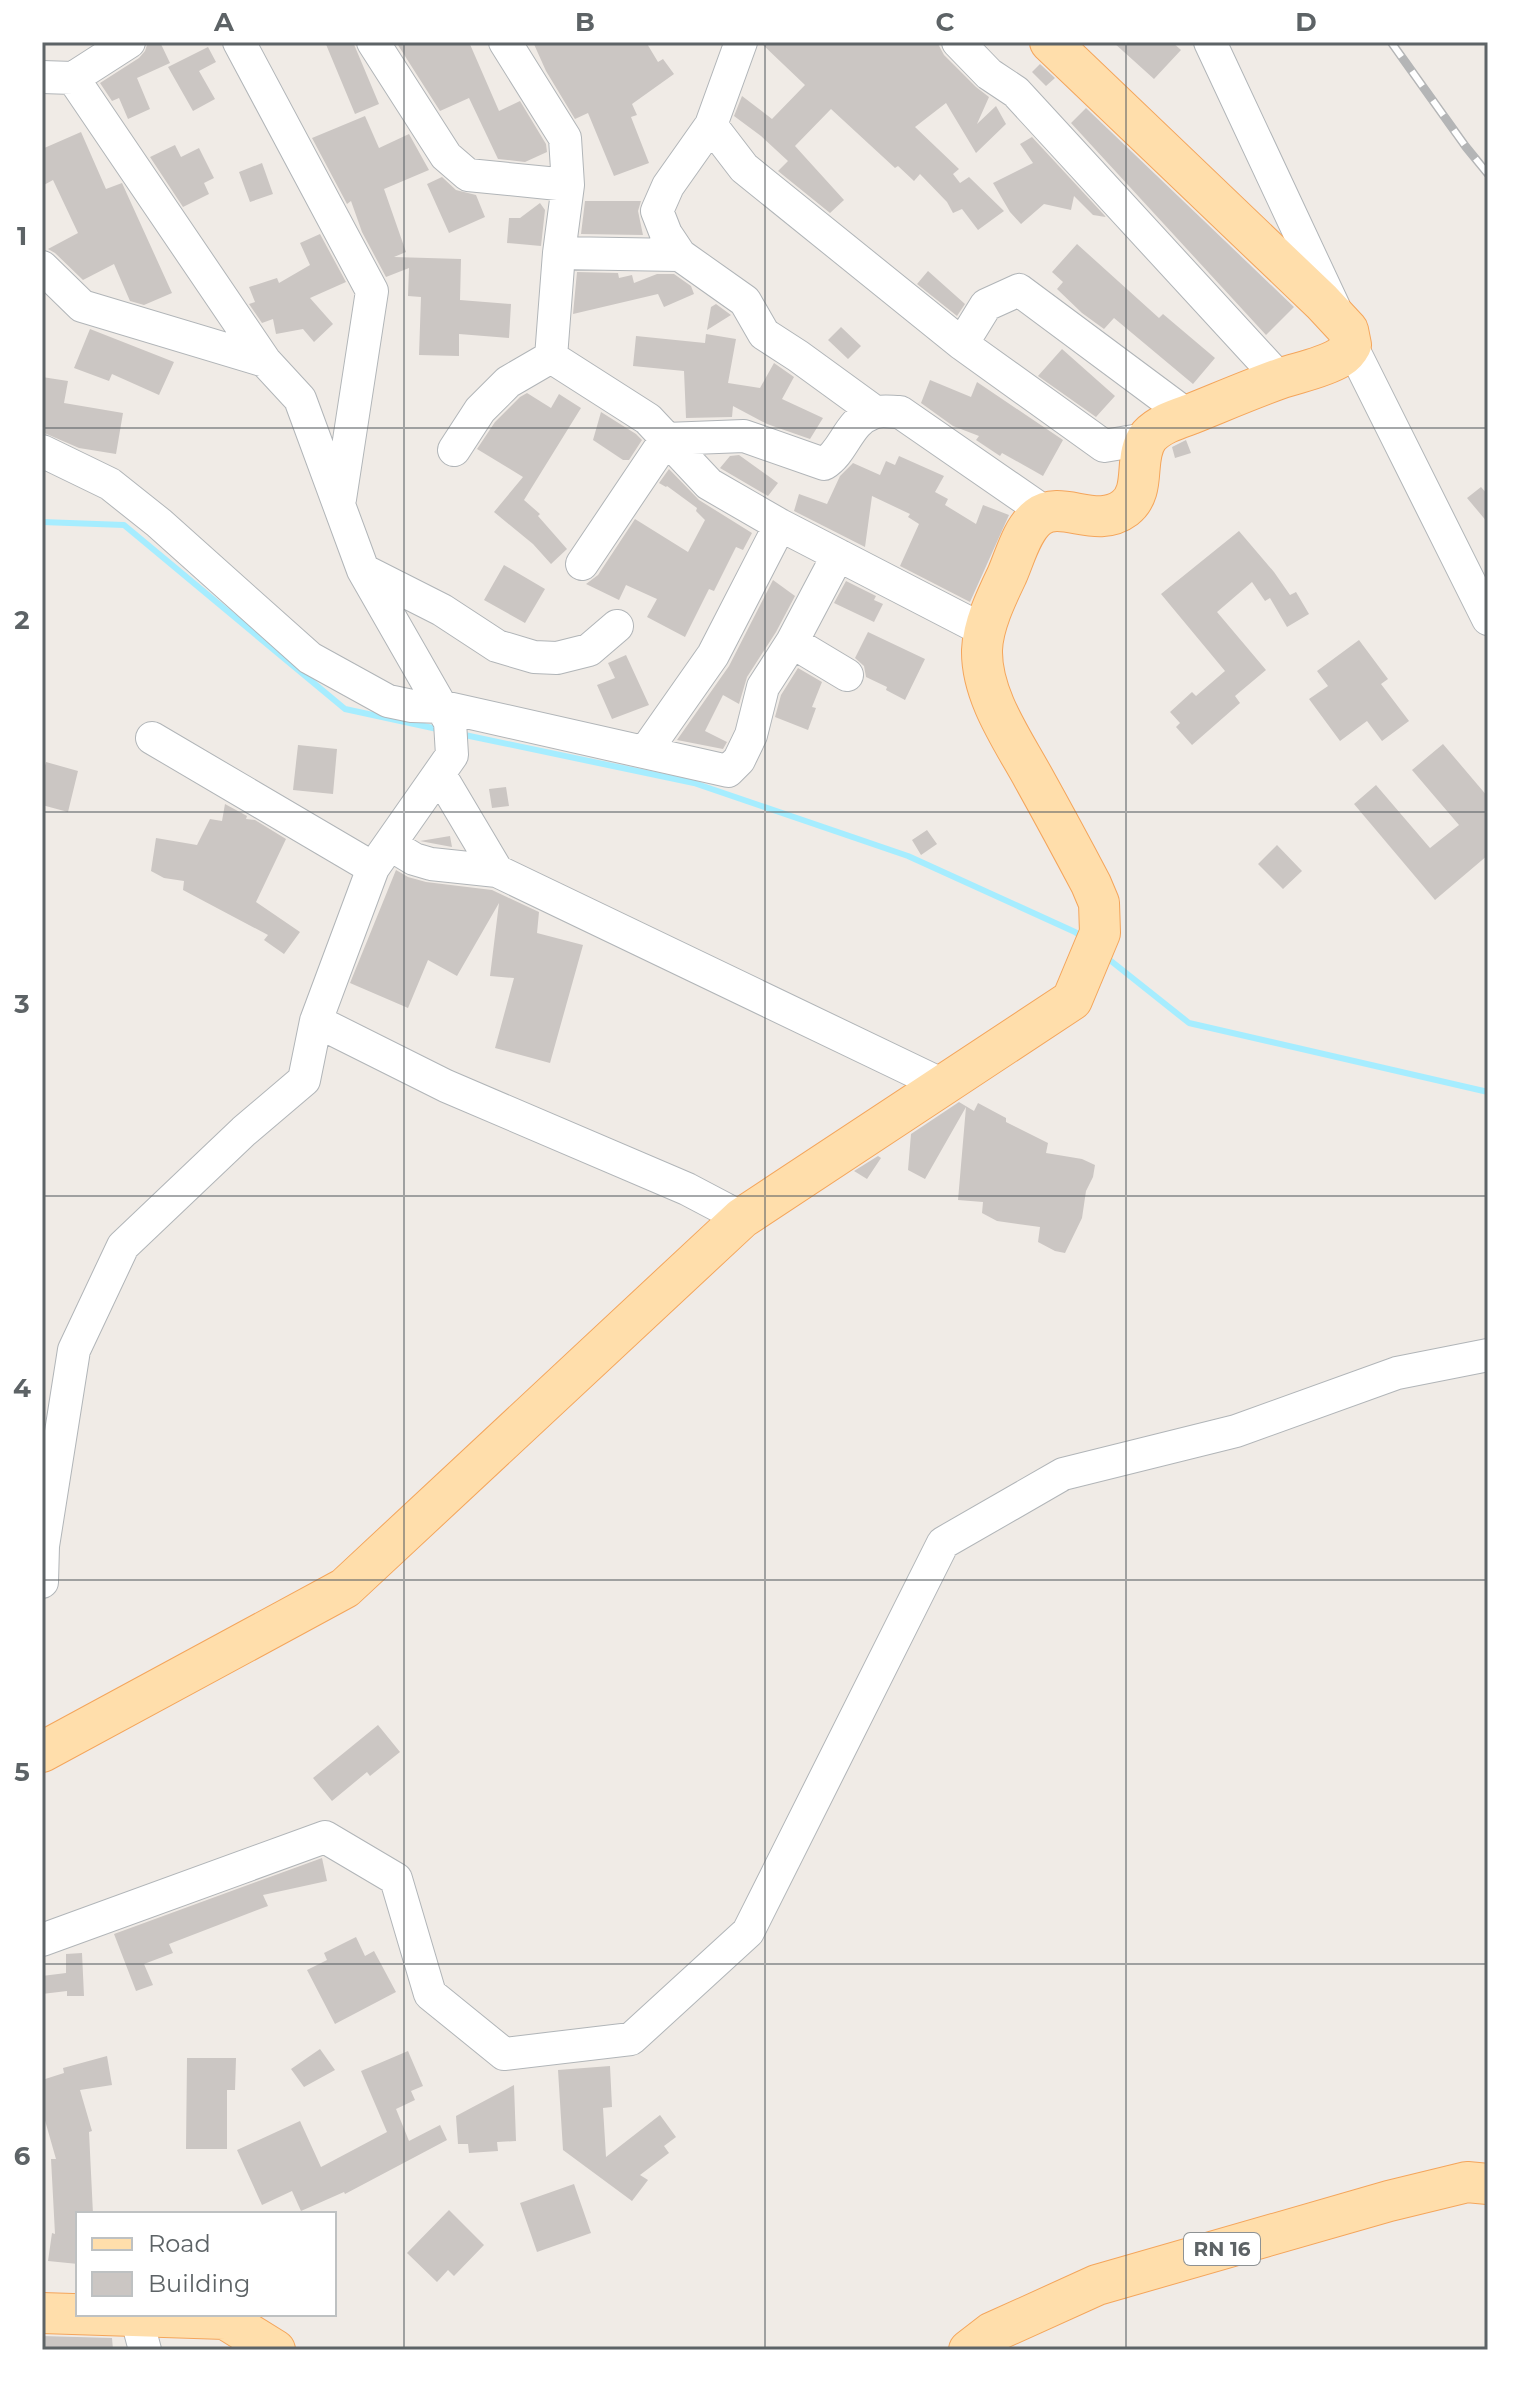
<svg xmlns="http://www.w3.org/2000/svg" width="1530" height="2392" font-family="Montserrat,sans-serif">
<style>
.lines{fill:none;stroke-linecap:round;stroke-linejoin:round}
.stream{stroke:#a6edff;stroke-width:6}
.building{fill:#cbc6c3}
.minor-casing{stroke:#b1b5b8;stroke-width:34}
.major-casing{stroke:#f4a55b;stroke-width:42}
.minor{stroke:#fff;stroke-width:32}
.major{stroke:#ffdeab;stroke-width:40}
.rail-casing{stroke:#b4b5b6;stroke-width:9}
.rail{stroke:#fff;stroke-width:6;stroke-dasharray:18;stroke-linecap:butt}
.grid{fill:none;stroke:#5d6366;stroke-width:2;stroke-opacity:0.55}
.labels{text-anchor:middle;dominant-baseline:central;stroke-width:6;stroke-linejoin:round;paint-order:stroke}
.shield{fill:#fff;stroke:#8e9294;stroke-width:2}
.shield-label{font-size:20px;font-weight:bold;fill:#5d6366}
.neatline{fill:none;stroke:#5d6366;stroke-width:3}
.grid-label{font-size:26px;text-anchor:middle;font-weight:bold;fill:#5d6366}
</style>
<rect width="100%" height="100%" fill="#f0ebe6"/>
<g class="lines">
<!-- stream -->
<path class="stream" d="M42 522 124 525 345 709 442 730
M460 734 694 783 908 856 1075 932 1082 937
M1106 957 1189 1023 1488 1092"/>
</g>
<!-- building -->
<path class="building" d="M154 42H160L170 63 137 78 150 109 128 119 119 98 112 101 100 83 139 58 145 51 147 45Z
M325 42H353L379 104 355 114Z
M396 42H469L499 111 520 101 546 144 547 152 525 162 498 159 469 98 440 111Z
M533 42H646L658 62 663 59 674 74 632 104 637 115 631 117 649 163 614 176 588 113 575 119 546 71Z
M760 42H937L944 55 976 87 989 97 977 124 996 106 1006 124 976 153 946 103 915 127 959 169 953 174 960 183 969 177 1004 211 978 230 962 209 953 213 947 202 920 174 914 181 898 166 895 168 831 109 795 146 844 200 830 213 778 171 788 161 761 136 734 116 742 96 772 119 805 85Z
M1113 42H1172L1181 50 1154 79Z
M208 47 216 62 199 71 215 99 193 111 168 67Z
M1040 64 1055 78 1046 86 1032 72Z
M1086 108 1294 307 1266 335 1071 123Z
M365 116 379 148 409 134 429 170 384 189 406 252 394 257 461 259 460 300 511 304 509 338 459 334V356L419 355 421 297 408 296 409 268 386 277 362 232 351 201 347 204 312 138Z
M81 132 106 189 122 183 172 293 144 305 130 301 114 264 83 280 55 253 48 249 78 233 53 180 42 186V149Z
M1032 137 1106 217 1093 215 1074 196 1071 210 1044 204 1021 224 1010 212 993 183 1033 163 1020 144Z
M175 145 181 157 199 148 214 178 204 183 209 194 183 207 150 157Z
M262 163 273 194 250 202 239 172Z
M442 177 456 190 476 195 485 217 449 233 427 184Z
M585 201H641L638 211 643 235 581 234Z
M540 203 545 210 541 246 507 243 509 218H520Z
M320 234 346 282 310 298 333 324 314 342 303 329 276 334 273 319 262 323 249 304 255 302 249 287 277 278 279 283 310 265 300 243Z
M1077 244 1159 318 1163 314 1215 358 1193 384 1114 318 1104 329 1082 313 1057 289 1063 282 1052 272Z
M928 271 965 304 957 316 917 284Z
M577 272 618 273 619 278 632 275 634 283 657 274H674L691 286 694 294 664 307 658 294 573 314Z
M716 304 731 315 707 330 711 307Z
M841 327 861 346 848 359 828 340Z
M90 329 174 362 159 395 112 374 109 381 74 368Z
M706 334 736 339 728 383 760 388 774 363 794 377 782 399 823 418 810 439 767 424 733 406 732 417 686 418 684 371 633 366 636 336 705 343Z
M1062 349 1115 396 1096 417 1038 376Z
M42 377 68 381 64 403 123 413 116 454 79 448 42 432Z
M930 380 971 397 977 382 1063 440 1043 476 1002 453 1000 456 976 440 979 436 953 426 921 403Z
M527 393 551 408 559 394 581 408 524 500 540 514 538 516 567 549 551 564 533 544 494 512 523 477 477 449 495 422 520 397Z
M601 412 636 434 642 440 629 460H623L593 440Z
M1186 440 1191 453 1175 458 1172 447Z
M739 455 778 483 768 496 720 468 730 456Z
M899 456 944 476 935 492 948 499 945 505 976 524 983 505 1009 515 970 602 900 566 919 524 908 517 910 514 872 496 865 547 794 511 799 494 827 504 840 476 853 463 880 475 886 461 895 465Z
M669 469 699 500 752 533 743 550 736 547 714 591 709 589 685 637 647 617 657 599 626 585 619 600 586 584 598 575 635 519 688 552 705 520 696 511 697 508 667 486 666 487 659 483Z
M1481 487 1488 495V523L1467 498Z
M1239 531 1274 572 1290 595 1296 592 1309 614 1287 627 1270 598 1265 601 1252 582 1217 612 1266 670 1235 696 1240 703 1192 745 1176 727 1180 723 1170 712 1192 692 1196 696 1225 671 1161 594Z
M504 565 545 589 525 623 484 600Z
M773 580 795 596 776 632 747 677 739 704 723 695 705 731 727 742 723 749 677 740 729 666Z
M846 581 876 596 874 600 883 604 874 622 834 603Z
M868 632 925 659 905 700 886 690 887 687 866 677 864 666 855 658Z
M1359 640 1388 679 1381 684 1409 721 1382 741 1367 721 1340 741 1309 699 1328 686 1317 671Z
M626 655 649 705 612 719 597 685 615 678 608 663Z
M798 668 822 682 812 707 816 708 808 730 775 717 781 695Z
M1443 744 1488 797V855L1435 900 1354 804 1376 785 1430 848 1459 825 1412 770Z
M298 745 337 749 333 794 293 790Z
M46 762 78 771 68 812 42 805V776Z
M506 787 509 806 492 808 489 789Z
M225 804 247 816 246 819 255 820 286 839 256 902 300 932 284 954 264 940 268 935 183 890 184 881 164 878 151 871 156 838 197 845 210 819 222 821Z
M927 830 937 844 921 855 912 840Z
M450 836 452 847 420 841Z
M1277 845 1302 871 1283 889 1258 864Z
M396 870 408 877 426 882 492 890 539 912 537 933 583 945 550 1063 495 1048 514 978 490 976 499 903 457 976 428 960 408 1008 350 983Z
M959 1102 974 1111 978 1103 1006 1118V1122L1048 1143 1046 1153 1082 1159 1095 1165 1093 1177 1086 1191 1082 1218 1065 1253 1055 1251 1038 1242 1040 1227 997 1221 982 1213 983 1202 958 1200 966 1107 925 1179 908 1170 911 1134Z
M878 1156 881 1158 867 1179 854 1171Z
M378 1725 400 1752 370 1776 367 1772 332 1801 313 1778Z
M322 1858 327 1881 263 1895 268 1906 169 1944 173 1953 144 1964 153 1985 136 1991 114 1934Z
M356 1937 365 1956 374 1951 396 1992 335 2024 307 1970 327 1960 324 1953Z
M82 1953 84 1996H67V1991L42 1994V1976L66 1973V1954Z
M320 2049 335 2070 304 2087 291 2069Z
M408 2051 423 2086 411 2091 415 2100 396 2109 409 2141 440 2125 447 2140 345 2194 344 2192 301 2211 292 2191 262 2205 237 2150 300 2121 321 2167 387 2132 361 2071Z
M107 2056 112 2085 80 2090 92 2131 89 2132 93 2214H78V2264L48 2261 52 2233 55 2234 51 2159H56L42 2110V2080L64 2073 63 2068Z
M187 2058H236L235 2090H227V2149H186Z
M610 2066 612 2107 603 2108 606 2157 660 2115 676 2137 664 2146 669 2153 640 2175 648 2180 632 2201 563 2150 558 2070Z
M514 2085 516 2141 497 2142 498 2151 469 2153 468 2144H458L456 2116Z
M574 2184 591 2233 537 2252 520 2203Z
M449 2210 484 2245 454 2276 448 2270 437 2282 407 2253Z
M42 2336 112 2338 113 2350H42Z"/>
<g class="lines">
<defs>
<path id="minor" d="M239 42 372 291 340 499
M373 42 446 156 468 175 568 185
M505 42 565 138 568 185 559 253 551 357 648 419 709 484 780 525 985 631
M741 42 711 125 744 168 962 344 1104 446 1146 439
M958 42 989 74 1016 92 1280 379
M1210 42 1334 307
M42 77 73 78 129 42
M711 125 668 186 657 211 666 234 680 255 745 301 764 334 798 356 875 412
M559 253 680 255
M42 267 82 306 265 361
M962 344 986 305 1019 290 1187 415
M1351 345 1488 619
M454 450 480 410 508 382 551 357
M42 451 110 484 159 523 310 658 388 701 412 706 444 707 728 771 739 760 751 735 763 687 792 642 838 555
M582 564 666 439 744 436 824 464C845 451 848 421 873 413 880 410 892 412 900 412L1046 513
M363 570 442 610 497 646 534 657 557 658 589 650 617 626
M792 642 847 675
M152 738 373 868
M645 752 713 655 780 525
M440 775 497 871 943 1085
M391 845 414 859 431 864 497 871
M316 1021 446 1086 687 1189 742 1218
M42 1582 43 1546 74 1350 123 1246 244 1131 304 1080 316 1021 373 868 452 755 450 722 363 570 300 399 265 361 73 78
M42 1940 325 1837 396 1879 430 1994 504 2054 631 2039 748 1932 943 1543 1063 1474 1236 1431 1397 1373 1488 1355
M136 2316 145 2350"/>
<path id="major" d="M42 1752 345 1588 742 1218 1072 1000 1100 933 1099 903 1091 884C1072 848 1053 813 1033 777 1012 739 981 695 982 650 983 625 996 598 1007 575 1015 557 1022 529 1038 517 1062 499 1096 530 1125 508 1148 490 1132 457 1149 436 1160 424 1177 419 1191 414 1221 402 1251 389 1282 378 1300 372 1322 368 1339 358 1344 355 1348 351 1351 345L1348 330 1322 302 1050 42
M42 2313 225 2319 275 2350
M969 2350 991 2333 1097 2285 1389 2201 1467 2182 1488 2184"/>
</defs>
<!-- minor casing -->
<use href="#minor" class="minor-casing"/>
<!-- major casing -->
<use href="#major" class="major-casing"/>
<!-- minor -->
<use href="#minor" class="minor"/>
<!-- major -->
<use href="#major" class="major"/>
<defs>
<path id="rail" d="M1391 42 1466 147 1488 174"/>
</defs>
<!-- rail casing -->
<use href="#rail" class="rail-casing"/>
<!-- rail -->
<use href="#rail" class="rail"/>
</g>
<!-- grid -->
<path class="grid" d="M404 42V2350M765 42V2350M1126 42V2350M42 428H1488M42 812H1488M42 1196H1488M42 1580H1488M42 1964H1488"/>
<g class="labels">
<!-- shield labels -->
<rect class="shield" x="1184" y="2233" width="76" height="32" rx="6"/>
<g class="shield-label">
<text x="1222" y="2249">RN 16</text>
</g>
</g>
<!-- border -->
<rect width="1530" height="2392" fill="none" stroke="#ffffff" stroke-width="88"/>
<!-- legend -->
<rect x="76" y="2212" width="260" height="104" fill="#ffffff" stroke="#bec1c2" stroke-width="2"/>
<rect x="92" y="2238" width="40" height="12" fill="#ffdeab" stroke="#bec1c2" stroke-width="2"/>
<text x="148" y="2252" font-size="24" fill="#5d6366">Road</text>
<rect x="92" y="2272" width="40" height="24" fill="#cbc6c3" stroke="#bec1c2" stroke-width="2"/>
<text x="148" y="2292" font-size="24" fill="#5d6366">Building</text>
<rect x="44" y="44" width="1442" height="2304" class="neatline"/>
<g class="grid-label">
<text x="224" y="31">A</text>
<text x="585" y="31">B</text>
<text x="945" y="31">C</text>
<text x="1306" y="31">D</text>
<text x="22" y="245">1</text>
<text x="22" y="629">2</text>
<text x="22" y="1013">3</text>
<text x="22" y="1397">4</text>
<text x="22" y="1781">5</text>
<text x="22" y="2165">6</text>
</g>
</svg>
